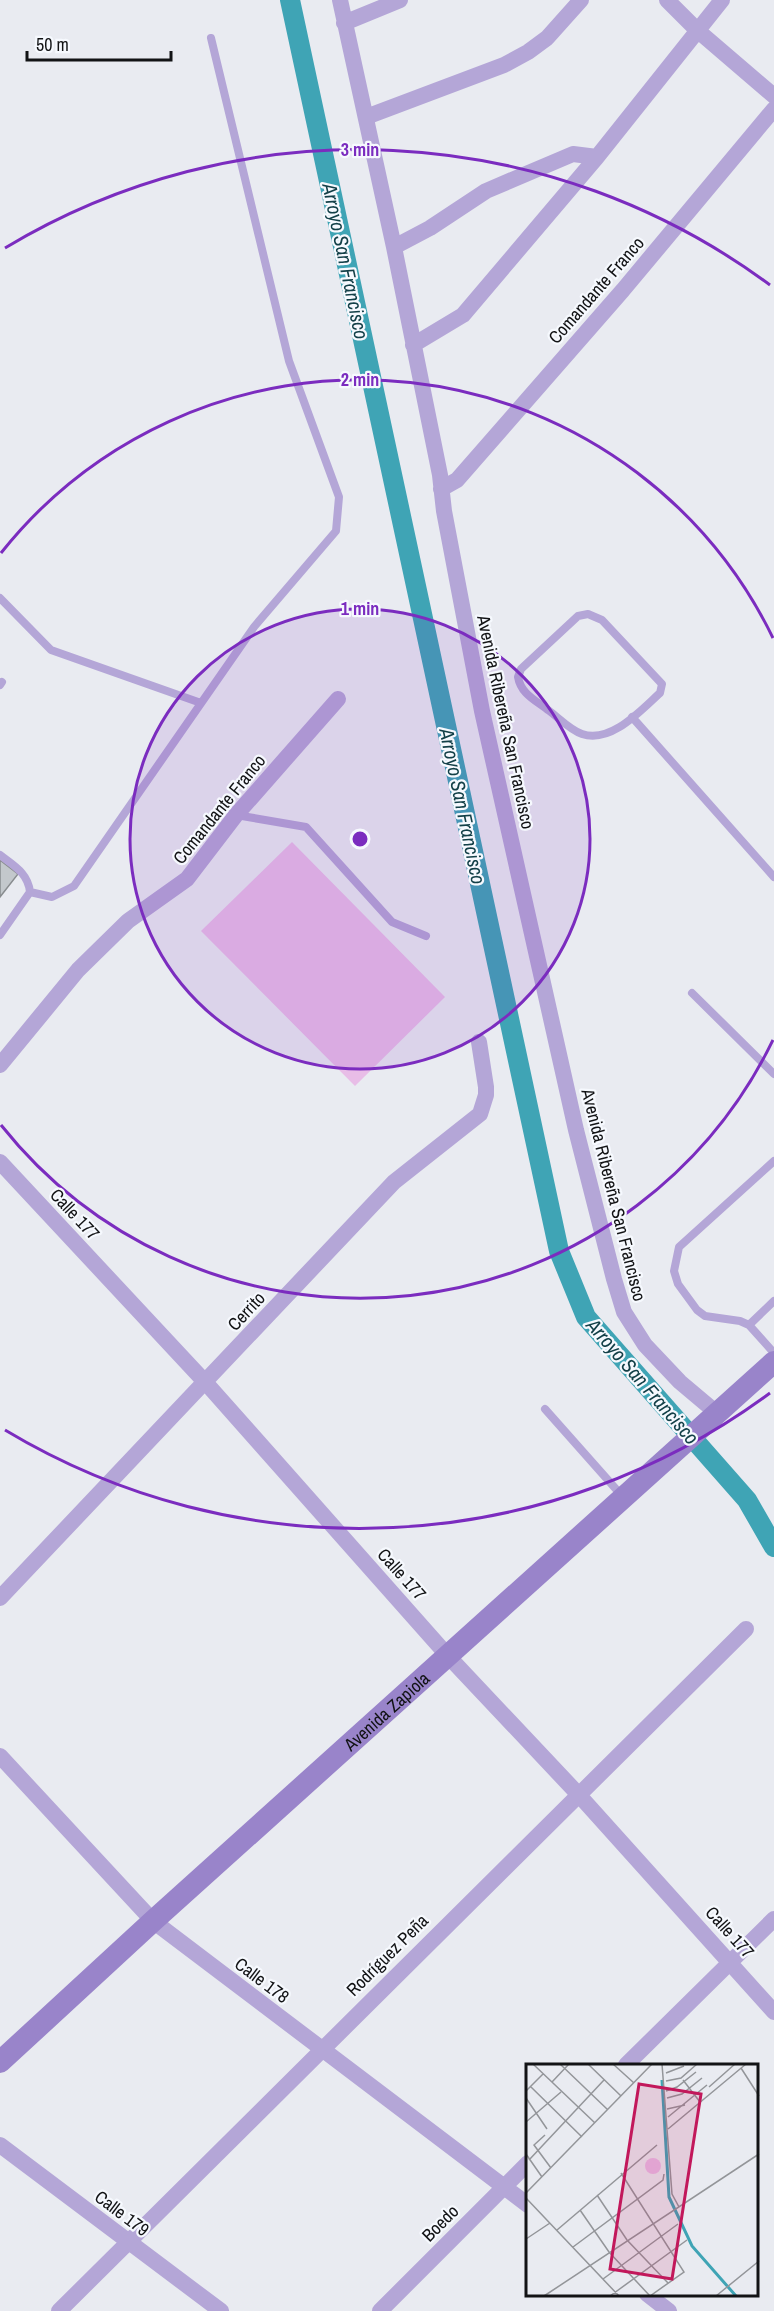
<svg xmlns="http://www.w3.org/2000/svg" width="774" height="2311" font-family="'Archivo Narrow',sans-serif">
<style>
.green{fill:#e8bde7}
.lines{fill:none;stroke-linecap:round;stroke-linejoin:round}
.canal{stroke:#3fa4b5;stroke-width:20}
.building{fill:#c3c8cc;stroke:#888c8f;stroke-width:1.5}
.service{stroke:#b4a6d7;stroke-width:8}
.minor{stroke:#b4a6d7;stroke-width:16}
.secondary{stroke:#9984ca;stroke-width:22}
.ring{fill:none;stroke:#7b2cbf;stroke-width:3}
.labels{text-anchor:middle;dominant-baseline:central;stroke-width:4.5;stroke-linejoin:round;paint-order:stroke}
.street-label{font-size:18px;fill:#121315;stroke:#f6f9fe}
.water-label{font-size:20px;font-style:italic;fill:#134048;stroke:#f6f9fe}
.inset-river{fill:none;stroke:#3fa4b5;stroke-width:3}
.inset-road{fill:none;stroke:#939599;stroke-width:1.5}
.view{fill:#c2185b;fill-opacity:0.15;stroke:#c2185b;stroke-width:3}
.inset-edge{fill:none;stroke:#121315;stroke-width:3}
.centre{fill:#7b2cbf;stroke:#f6f9fe;stroke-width:3}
.ring-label{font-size:18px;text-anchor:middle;font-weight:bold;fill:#7b2cbf;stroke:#f6f9fe;stroke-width:4.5;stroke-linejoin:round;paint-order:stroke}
</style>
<rect width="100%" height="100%" fill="#e9ebf1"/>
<!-- green -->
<path class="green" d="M292 842 445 997 355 1086 201 931Z"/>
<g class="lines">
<!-- canal -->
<path class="canal" d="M290 0 559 1251 586 1317 747 1500 774 1547"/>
</g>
<!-- building -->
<path class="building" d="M0 860 18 874 0 897Z"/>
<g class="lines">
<!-- service -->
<path class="service" d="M0 598 51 650 201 703
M588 614 602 620 662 684 660 693C641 710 611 744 582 734 570 730 558 717 548 710 535 700 521 694 518 677L521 669 578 616Z
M0 685 2 682
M632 717 774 877
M236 815 306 827 392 922 426 936
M0 855C14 866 28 873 30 892L0 935
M30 892 52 897 74 886 254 627 336 531 339 497 289 361 211 38
M692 993 774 1074
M774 1161 679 1247 674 1271 678 1284 697 1310 705 1316 740 1321 749 1325 774 1353
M749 1325 774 1301
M545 1409 623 1497"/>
<!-- minor -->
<path class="minor" d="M340 0 394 247 440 475 444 511 482 711 576 1130 614 1279 624 1312 645 1345 680 1382 718 1414
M667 0 697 30 774 96
M344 23 400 0
M366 117 504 65 528 52 547 38 581 0
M394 247 430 228 486 191 573 154 597 157
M413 345 463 315 597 157 722 0
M441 489 457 480 623 290 774 109
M0 1065 78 970 128 921 187 879 236 815 338 699
M0 1162 206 1383 448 1656 578 1794 774 2012
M0 1598 394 1182 480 1114 486 1095V1087L479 1042
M0 1756 153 1921 528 2205
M626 2065 774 1919
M0 2145 221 2311
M647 2294 669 2311
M59 2311 746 1629
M380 2311 528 2163"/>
<!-- secondary -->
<path class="secondary" id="s1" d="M0 2062 153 1921 774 1362"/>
</g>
<!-- distance rings -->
<circle cx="360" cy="839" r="230" fill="#7b2cbf" fill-opacity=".12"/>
<g class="ring">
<circle cx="360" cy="839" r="230"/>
<path d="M773 1040A459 459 0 0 1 1 1125M1 553A459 459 0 0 1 773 638"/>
<path d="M770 1393A689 689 0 0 1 5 1430M5 248A689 689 0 0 1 770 285"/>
</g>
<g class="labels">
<!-- street labels -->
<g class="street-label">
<text transform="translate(596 290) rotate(-49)">Comandante Franco</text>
<text transform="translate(506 722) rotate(78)">Avenida Ribereña San Francisco</text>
<text transform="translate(219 809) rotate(-51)">Comandante Franco</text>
<text transform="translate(614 1195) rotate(76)">Avenida Ribereña San Francisco</text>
<text transform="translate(75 1214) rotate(47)">Calle 177</text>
<text transform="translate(246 1311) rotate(-47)">Cerrito</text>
<text transform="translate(402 1574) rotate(48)">Calle 177</text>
<text stroke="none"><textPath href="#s1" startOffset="522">Avenida Zapiola</textPath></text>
<text transform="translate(730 1932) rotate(48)">Calle 177</text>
<text transform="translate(387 1955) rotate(-45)">Rodríguez Peña</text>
<text transform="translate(262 1980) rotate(37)">Calle 178</text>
<text transform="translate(122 2213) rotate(37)">Calle 179</text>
<text transform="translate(440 2223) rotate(-45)">Boedo</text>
</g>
<!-- water labels -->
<g class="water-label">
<text transform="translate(346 261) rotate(78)">Arroyo San Francisco</text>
<text transform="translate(463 806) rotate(78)">Arroyo San Francisco</text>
<text transform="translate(643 1381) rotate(49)">Arroyo San Francisco</text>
</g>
</g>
<!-- overview -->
<g transform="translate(526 2064)">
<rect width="232" height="232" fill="#e9ebf1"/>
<path d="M119 102a8 8 0 1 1 16 0a8 8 0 1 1-16 0Z" fill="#e8bde7"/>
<path class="inset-river" d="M136 16 143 133 166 182 210 232"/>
<path class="inset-road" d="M7 0 69 59M34 0 82 46M62 0 95 32M87 0 108 19M136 0 146 130 153 143M215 4 233 32M140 9 158 2M157 16 174 38M140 17 155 14 171 0M26 18 43 0M5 23 56 73M183 23 209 0M0 27 17 10M140 27 151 23 170 8M0 34 21 65M141 34 156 30 176 14M141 45 159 41M142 53 181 21M0 58 35 28M142 65 220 0M19 71 8 81 25 104M0 90 16 113M3 96 78 16M0 129 126 0M71 131 101 176 142 219M0 134 93 232M54 146 83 188 124 232 158 208 95 109M31 166 131 81M0 175 24 159M47 183 137 116 138 110M77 215 152 160M18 232 233 90M84 232 161 176M190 232 233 197"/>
<path class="view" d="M113 20 175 30 146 215 84 205Z"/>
<rect width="232" height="232" class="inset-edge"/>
</g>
<circle cx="360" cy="839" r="9" class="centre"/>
<g class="ring-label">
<text x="360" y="156">3 min</text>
<text x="360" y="386">2 min</text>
<text x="360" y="615">1 min</text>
</g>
<!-- scale -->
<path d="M27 51v9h144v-9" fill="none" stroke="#121315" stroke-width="3"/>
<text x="36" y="51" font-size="18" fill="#121315" stroke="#f6f9fe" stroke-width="4.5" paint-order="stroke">50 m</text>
</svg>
